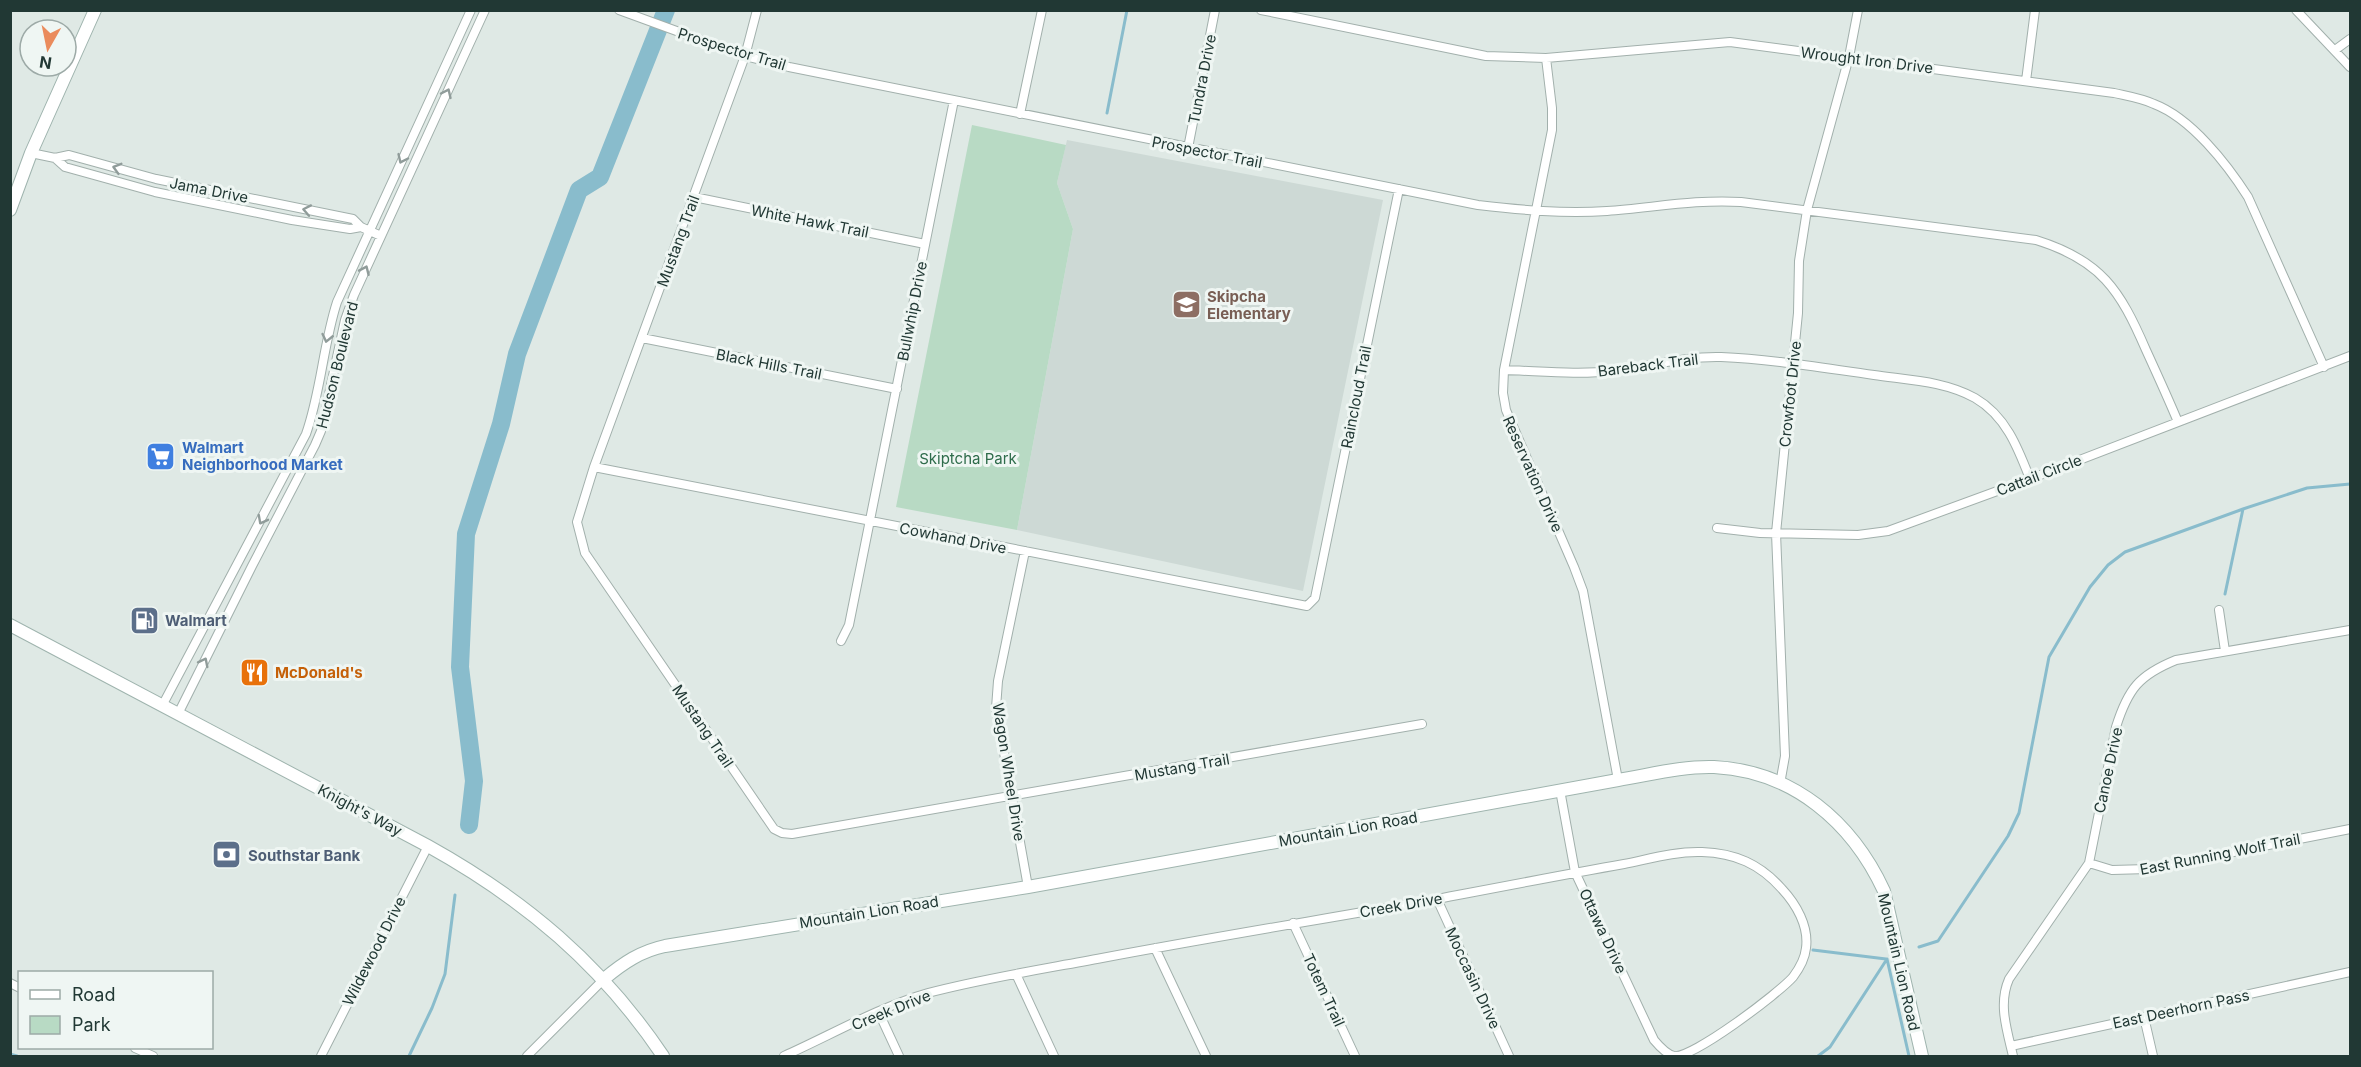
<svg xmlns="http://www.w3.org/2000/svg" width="2361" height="1067" font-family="Inter,sans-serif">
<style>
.built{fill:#cdd9d5}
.green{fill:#b8dac4}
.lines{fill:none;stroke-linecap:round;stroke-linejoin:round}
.stream{stroke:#89bccc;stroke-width:3}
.river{stroke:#89bccc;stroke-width:18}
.street-casing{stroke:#a2b0ac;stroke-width:10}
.secondary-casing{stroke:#9fb4ae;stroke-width:14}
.street{stroke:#fff;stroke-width:8}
.secondary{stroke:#fff;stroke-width:12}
.oneway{stroke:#909c9a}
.labels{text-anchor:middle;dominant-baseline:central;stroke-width:6;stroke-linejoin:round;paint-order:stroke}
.street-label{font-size:15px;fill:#213834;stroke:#eff6f3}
.education-label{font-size:15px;font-weight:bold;fill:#785e54;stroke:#eff6f3;text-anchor:start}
.shop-label{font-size:15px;font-weight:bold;fill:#366cbe;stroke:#eff6f3;text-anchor:start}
.park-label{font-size:15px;fill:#2e6c4b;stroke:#eff6f3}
.service-label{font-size:15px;font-weight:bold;fill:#4e5e75;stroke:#eff6f3;text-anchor:start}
.food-label{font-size:15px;font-weight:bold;fill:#c56008;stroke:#eff6f3;text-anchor:start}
</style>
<rect width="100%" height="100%" fill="#dfe9e5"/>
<!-- built -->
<path class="built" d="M1067 140 1383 200 1303 591 1017 530 1073 229 1057 183Z"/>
<!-- green -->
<path class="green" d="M972 125 1066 145 1057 183 1073 229 1017 530 896 507Z"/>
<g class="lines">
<!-- stream -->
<path class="stream" d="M1107 113 1127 10
M2225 594 2243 509
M1919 947 1938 941 2008 836 2019 813 2049 657 2090 587 2108 565 2125 552 2243 509 2307 488 2350 484
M1813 950 1886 959
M1887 959 1909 1056
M10 1054 17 1056
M409 1056 432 1008 445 974 455 895
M1818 1056 1830 1047 1887 959"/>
<!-- river -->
<path class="river" d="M469 825 474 781 460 667 466 534 501 424 517 354 579 190 600 177 666 10"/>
<defs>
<path id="street" d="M619 10 745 56 789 67 1478 205C1521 210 1564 214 1607 211 1652 208 1695 199 1741 202L2036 240C2101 260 2120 290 2146 350 2157 374 2168 398 2178 422
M757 10 745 56 594 467 577 522 585 553 774 829 782 833 792 834 1422 724
M1261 10 1486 56 1546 58 1730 42 2114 93C2127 96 2141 98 2154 104 2191 118 2227 164 2248 197L2324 367
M2296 10 2350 67
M2335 50 2350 39
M1546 58 1552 108V130L1504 370 1503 393 1506 410 1574 567 1583 591 1618 780
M2026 81 2035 10
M1020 114 1042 10
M1188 148 1215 10
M31 153 55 158 69 155 156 179 353 219 361 227 381 236
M55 158 65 167 155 192 292 220 350 229 361 227
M694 197 925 244
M642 338 897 389
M1504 370C1540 371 1577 375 1613 371 1648 367 1684 356 1721 357 1772 359 1823 368 1874 375 1908 380 1945 381 1975 398 2006 416 2018 448 2030 479
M594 467 1307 606 1315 598 1399 189
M1717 528 1760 533 1858 535 1888 531 2030 479 2350 356
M1025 551 998 681 996 708 1028 887
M2219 610 2225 651
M841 641 849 625 954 100
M162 706 306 434C321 392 323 345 337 302L471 10
M178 714 252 566 315 445 321 431 345 320 354 295 485 10
M1780 784 1785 756 1776 533 1798 313 1799 261 1807 210 1849 57 1858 10
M2089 863 2112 870 2148 869 2350 829
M1437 899 1509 1056
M1293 923 1355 1056
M1155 948 1206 1056
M1016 974 1054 1056
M10 983 20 988
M879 1013 899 1056
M2144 1017 2153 1056
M2011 1046 2350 972
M135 1048 153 1056
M321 1056 428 846
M527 1056 604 979
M784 1056C831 1035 879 1007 928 993 985 978 1044 969 1102 958 1213 937 1325 919 1437 899 1500 887 1562 875 1624 864 1649 859 1676 851 1702 852 1735 853 1760 864 1782 889 1796 904 1809 926 1806 948 1805 958 1799 969 1793 977 1779 993 1692 1059 1674 1056 1666 1054 1659 1046 1654 1040L1575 872 1560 790
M2013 1056C2007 1030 1998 1004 2009 979L2089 863 2116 727C2128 689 2139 675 2176 660L2350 630"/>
<path id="secondary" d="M10 210 31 153 95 10
M10 625 428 846C525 900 601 964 663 1056
M604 979C623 963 641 951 665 946L1028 887 1618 780C1649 775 1682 766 1714 767 1793 771 1852 822 1884 891L1922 1056"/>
</defs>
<!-- street casing -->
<use href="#street" class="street-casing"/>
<!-- secondary casing -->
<use href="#secondary" class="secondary-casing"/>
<!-- street -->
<use href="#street" class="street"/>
<!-- secondary -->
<use href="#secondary" class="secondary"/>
</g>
<!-- one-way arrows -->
<defs><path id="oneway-chevron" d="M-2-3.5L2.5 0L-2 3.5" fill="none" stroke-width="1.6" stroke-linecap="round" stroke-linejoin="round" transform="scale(1.5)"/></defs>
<g class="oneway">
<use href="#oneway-chevron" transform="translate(447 93) rotate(-65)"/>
<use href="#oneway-chevron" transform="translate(402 159) rotate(115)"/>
<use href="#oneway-chevron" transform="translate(117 168) rotate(-164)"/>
<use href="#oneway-chevron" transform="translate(307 210) rotate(-169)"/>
<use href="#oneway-chevron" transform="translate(365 270) rotate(-66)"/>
<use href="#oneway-chevron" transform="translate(327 338) rotate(103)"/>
<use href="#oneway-chevron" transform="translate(262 520) rotate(118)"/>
<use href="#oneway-chevron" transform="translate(204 662) rotate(-63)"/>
</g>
<!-- icons -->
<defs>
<symbol id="school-square" viewBox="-11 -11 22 22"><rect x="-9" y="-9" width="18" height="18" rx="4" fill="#8d6e63" stroke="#eff6f3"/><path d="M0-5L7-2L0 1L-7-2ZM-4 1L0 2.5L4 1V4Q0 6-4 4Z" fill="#fff"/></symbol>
<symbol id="supermarket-square" viewBox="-11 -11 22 22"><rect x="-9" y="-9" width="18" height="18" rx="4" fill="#3f7fe0" stroke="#eff6f3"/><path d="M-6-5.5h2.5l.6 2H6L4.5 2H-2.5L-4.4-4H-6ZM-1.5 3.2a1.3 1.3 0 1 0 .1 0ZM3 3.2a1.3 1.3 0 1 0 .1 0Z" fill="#fff"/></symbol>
<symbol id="fuel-square" viewBox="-11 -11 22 22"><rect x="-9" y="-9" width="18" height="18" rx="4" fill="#5c6f8a" stroke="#eff6f3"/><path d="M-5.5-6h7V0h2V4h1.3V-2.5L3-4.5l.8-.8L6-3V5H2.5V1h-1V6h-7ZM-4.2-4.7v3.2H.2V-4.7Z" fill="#fff"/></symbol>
<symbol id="restaurant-square" viewBox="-11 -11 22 22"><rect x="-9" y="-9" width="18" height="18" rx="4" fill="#e8710a" stroke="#eff6f3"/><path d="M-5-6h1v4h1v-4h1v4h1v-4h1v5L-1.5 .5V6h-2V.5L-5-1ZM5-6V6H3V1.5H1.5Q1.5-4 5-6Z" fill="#fff"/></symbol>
<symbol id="bank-square" viewBox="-11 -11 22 22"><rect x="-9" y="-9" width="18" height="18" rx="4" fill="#5c6f8a" stroke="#eff6f3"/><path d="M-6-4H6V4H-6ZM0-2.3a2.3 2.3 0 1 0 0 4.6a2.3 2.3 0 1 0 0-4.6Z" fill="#fff"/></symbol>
</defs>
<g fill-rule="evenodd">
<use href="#school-square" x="1170" y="288" width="33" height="33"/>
<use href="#supermarket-square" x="144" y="440" width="33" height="33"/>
<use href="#fuel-square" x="128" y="604" width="33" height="33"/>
<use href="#restaurant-square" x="238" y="656" width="33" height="33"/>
<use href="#bank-square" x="210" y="838" width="33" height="33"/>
</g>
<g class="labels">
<!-- street labels -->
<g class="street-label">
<text transform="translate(732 49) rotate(17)">Prospector Trail</text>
<text transform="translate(1867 60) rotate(7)">Wrought Iron Drive</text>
<text transform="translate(1202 79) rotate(-79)">Tundra Drive</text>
<text transform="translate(1207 152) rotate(11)">Prospector Trail</text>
<text transform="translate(209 190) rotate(11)">Jama Drive</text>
<text transform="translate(810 221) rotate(11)">White Hawk Trail</text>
<text transform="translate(678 241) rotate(-70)">Mustang Trail</text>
<text transform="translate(912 311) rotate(-79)">Bullwhip Drive</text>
<text transform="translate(769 364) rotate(11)">Black Hills Trail</text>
<text transform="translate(337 365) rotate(-76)">Hudson Boulevard</text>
<text transform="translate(1648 365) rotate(-7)">Bareback Trail</text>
<text transform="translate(1790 394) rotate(-84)">Crowfoot Drive</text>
<text transform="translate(1356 397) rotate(-79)">Raincloud Trail</text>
<text transform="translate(1533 474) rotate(66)">Reservation Drive</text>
<text transform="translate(2039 475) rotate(-21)">Cattail Circle</text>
<text transform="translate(953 538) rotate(11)">Cowhand Drive</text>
<text transform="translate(703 726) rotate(56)">Mustang Trail</text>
<text transform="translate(1182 767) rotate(-10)">Mustang Trail</text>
<text transform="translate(2108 770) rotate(-78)">Canoe Drive</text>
<text transform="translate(1009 772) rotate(81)">Wagon Wheel Drive</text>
<text transform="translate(360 810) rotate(28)">Knight's Way</text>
<text transform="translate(1348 829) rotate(-10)">Mountain Lion Road</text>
<text transform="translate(2220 854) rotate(-11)">East Running Wolf Trail</text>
<text transform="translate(1401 905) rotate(-10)">Creek Drive</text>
<text transform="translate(869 912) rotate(-9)">Mountain Lion Road</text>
<text transform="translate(1603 931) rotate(65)">Ottawa Drive</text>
<text transform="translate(374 951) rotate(-63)">Wildewood Drive</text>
<text transform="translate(1899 962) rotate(77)">Mountain Lion Road</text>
<text transform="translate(1473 978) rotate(65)">Moccasin Drive</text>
<text transform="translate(1324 990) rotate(65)">Totem Trail</text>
<text transform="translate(2181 1009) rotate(-12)">East Deerhorn Pass</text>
<text transform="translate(891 1010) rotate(-22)">Creek Drive</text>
</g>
<!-- education labels -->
<g class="education-label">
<text x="1207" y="296">Skipcha<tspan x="1207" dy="17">Elementary</tspan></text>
</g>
<!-- shop labels -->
<g class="shop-label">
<text x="182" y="447">Walmart<tspan x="182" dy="17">Neighborhood Market</tspan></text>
</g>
<!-- park labels -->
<g class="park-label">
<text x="968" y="458">Skiptcha Park</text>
</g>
<!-- service labels -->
<g class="service-label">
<text x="165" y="620">Walmart</text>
<text x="248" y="855">Southstar Bank</text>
</g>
<!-- food labels -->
<g class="food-label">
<text x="275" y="672">McDonald's</text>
</g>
</g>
<!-- border -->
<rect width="2361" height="1067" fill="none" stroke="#213834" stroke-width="24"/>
<!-- legend -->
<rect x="18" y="971" width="195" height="78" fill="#eff6f3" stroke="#9daaa7" stroke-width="1.5"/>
<rect x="30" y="990" width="30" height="9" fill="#ffffff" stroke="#9daaa7" stroke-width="1.5"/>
<text x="72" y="1001" font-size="18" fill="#213834">Road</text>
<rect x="30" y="1016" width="30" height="18" fill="#b8dac4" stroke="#9daaa7" stroke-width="1.5"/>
<text x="72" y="1031" font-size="18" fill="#213834">Park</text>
<!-- north arrow -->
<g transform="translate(48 48) rotate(189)"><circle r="28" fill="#eff6f3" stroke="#9daaa7" stroke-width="1.5"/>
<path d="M0-4.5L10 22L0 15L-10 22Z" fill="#ea8b5c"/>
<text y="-9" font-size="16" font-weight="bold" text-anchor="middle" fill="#213834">N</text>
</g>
</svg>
